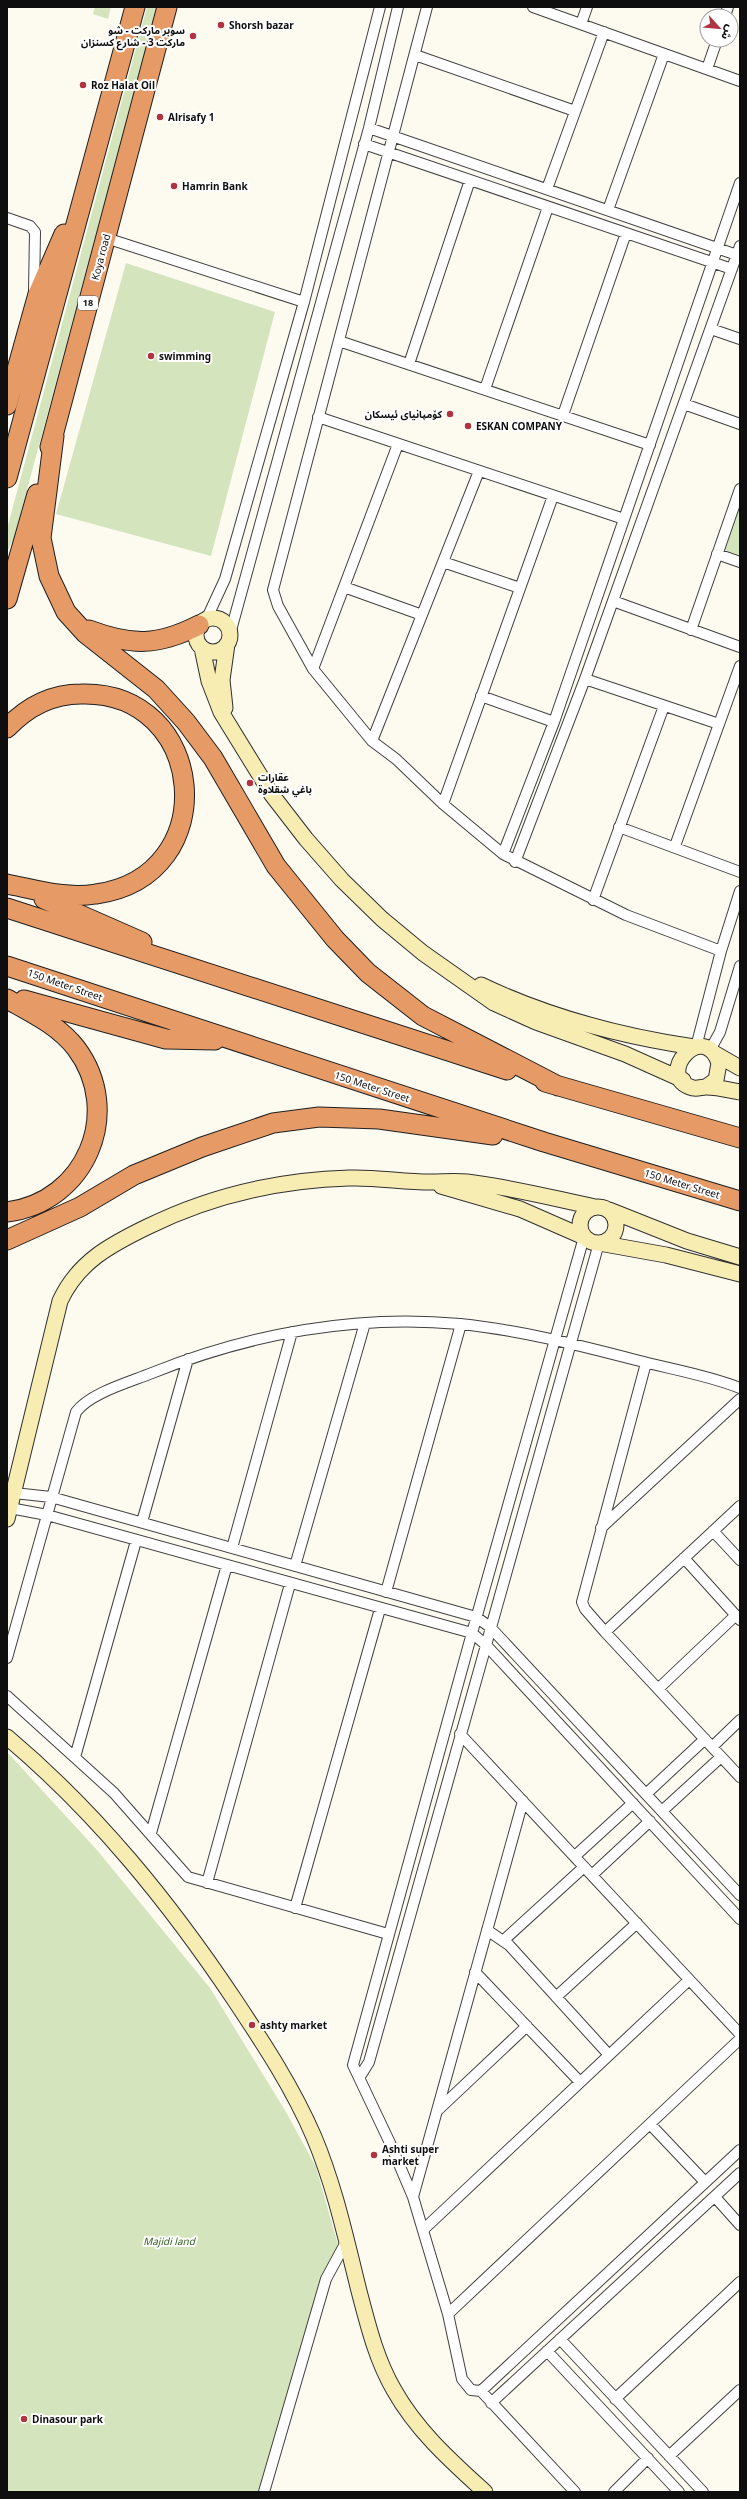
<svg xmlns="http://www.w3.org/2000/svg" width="747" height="2499" font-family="Georgia,'Noto Sans Arabic',serif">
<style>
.green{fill:#d4e5bd}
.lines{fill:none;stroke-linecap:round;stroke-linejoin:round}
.street-casing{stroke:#414141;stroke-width:12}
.secondary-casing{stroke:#303030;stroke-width:17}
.highway-casing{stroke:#1f1f1f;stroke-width:21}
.street{stroke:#fff;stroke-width:10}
.secondary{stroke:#f7ecb2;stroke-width:15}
.highway{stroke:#e69a66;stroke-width:19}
.poi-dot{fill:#b03440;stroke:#fff;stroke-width:1.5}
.labels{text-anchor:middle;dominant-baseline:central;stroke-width:4;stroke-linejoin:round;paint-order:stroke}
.shield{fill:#fff;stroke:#565656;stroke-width:1}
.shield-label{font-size:9px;font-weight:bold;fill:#0e0e0e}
.poi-label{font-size:10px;font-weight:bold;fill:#0e0e0e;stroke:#fff;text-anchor:start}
.street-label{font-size:10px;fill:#0e0e0e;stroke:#fff}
.park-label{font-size:10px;font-style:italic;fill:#345f24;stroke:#fff}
</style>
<rect width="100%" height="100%" fill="#fdfaf0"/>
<!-- green -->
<path class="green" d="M95 7H111L108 19 93 14Z
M147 7H157L14 538 7 552V529Z
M126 263 275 312 211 556 56 514Z
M740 504V555L724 550Z
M7 1752 97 1850 210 1988 286 2112 316 2167 338 2245 262 2492H7Z"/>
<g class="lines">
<defs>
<path id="street" d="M427 7 273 590 278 606 313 669 372 741 396 759 443 804 503 854 626 915 721 951
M533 7 740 81
M725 16 728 7
M581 24 587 7
M415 55 575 111
M707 69 717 40
M369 128 737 255
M364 144 732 269
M547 189 604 32
M608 210 664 54
M7 218 30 226 35 232 34 291
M106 238 304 302
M711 329 740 339
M339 341 650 445
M409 364 470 180
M485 389 548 207
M684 404 740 424
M563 415 626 233
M318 417 624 519
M717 554 740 562
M443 562 520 588
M344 587 422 615
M613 601 740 647
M207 618 225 579 304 302 380 7
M691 630 740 489
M230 634 369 128 398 7
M313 669 398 444
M585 679 719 724
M481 696 554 722
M372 741 479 471
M443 804 553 496
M619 827 740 872
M675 846 740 666
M503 854 554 722 740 183
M515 862 585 679 740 246
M593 900 664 706
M696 1047 721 951 740 891
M710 1050 720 1032 740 966
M646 1363 582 1602 585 1609 605 1632 740 1777
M14 1493 51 1497 476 1617 490 1627 740 1895
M10 1508 47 1515 472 1633 486 1645 740 1919
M142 1522 188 1359
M601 1528 740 1399
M713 1531 740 1560
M232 1548 292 1332
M684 1558 740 1620
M295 1566 365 1323
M386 1592 461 1324
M605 1632 740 1506
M7 1658 76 1412C90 1393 130 1382 152 1373 249 1334 356 1314 460 1324 520 1330 578 1345 636 1360 670 1369 708 1375 740 1388
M658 1689 736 1615
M7 1696 114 1793 188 1877 388 1934
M460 1734 740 2034
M712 1747 740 1720
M75 1757 136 1541
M646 1794 705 1739
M662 1811 721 1757
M151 1833 227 1565
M575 1856 633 1803
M592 1875 650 1821
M207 1883 290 1584
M295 1908 380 1609
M487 1930 509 1945 609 2055
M504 1940 584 1867
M475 1972 580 2082
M556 1997 637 1923
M359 2078 369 2062 599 1243
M438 2110 527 2026
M650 2124 705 2182
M413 2197 523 1801
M715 2197 740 2225
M423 2230 689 1980
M448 2314 740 2039
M560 2339 703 2492
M547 2351 679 2492
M481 2391 740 2150
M615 2399 740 2282
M491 2403 740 2173
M669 2456 740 2390
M264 2492 326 2279 346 2242
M575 2492 481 2391 471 2390 462 2379 448 2314 413 2197 390 2143 353 2065 472 1633 584 1237
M614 2492 648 2458"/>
<path id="secondary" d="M196 635a17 17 0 1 1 34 0a17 17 0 1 1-34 0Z
M202 648 209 681 221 712 272 795 306 839 342 880 382 919 423 953 494 1003 536 1022 625 1054 683 1080
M225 708 222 680 227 644
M481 985C548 1017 620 1036 694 1047
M714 1053 740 1068
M706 1087 716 1080 719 1063C703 1018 653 1077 693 1088 698 1089 701 1087 706 1087 717 1087 729 1090 740 1092
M441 1186 520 1209 584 1237
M580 1225a18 18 0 1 1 36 0a18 18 0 1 1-36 0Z
M609 1210 687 1241 740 1257
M599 1243 666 1255 740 1274
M7 1519 60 1301C78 1262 110 1245 147 1227 210 1196 280 1180 349 1178 376 1177 403 1182 430 1182 443 1182 455 1181 467 1182 510 1187 552 1198 595 1207
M7 1737C97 1813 169 1902 234 1999 264 2044 293 2088 314 2137 335 2187 346 2239 359 2291 368 2325 376 2359 394 2390 417 2431 451 2461 485 2492"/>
<path id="highway" d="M7 405 38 294 64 234
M54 436 41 538 49 576 66 612 85 633 156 689 186 722 213 758 276 866 335 939 368 973 423 1016 558 1086
M50 447 167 7
M7 478 135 7
M7 599 37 494
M89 630C132 646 158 646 199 625
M7 728C27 707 52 694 81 694 207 690 225 876 96 894 66 899 37 890 7 884
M44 899 142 942
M7 908 507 1070
M7 966 544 1142 740 1201
M7 999C32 1013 58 1025 76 1048 124 1112 86 1202 7 1212
M24 1000 166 1039 215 1040
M545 1082 740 1138
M7 1240 80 1207 134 1175 202 1147 273 1123 319 1117 379 1119 493 1135"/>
</defs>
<!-- street casing -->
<use href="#street" class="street-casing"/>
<!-- secondary casing -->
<use href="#secondary" class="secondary-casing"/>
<!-- highway casing -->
<use href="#highway" class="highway-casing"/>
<!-- street -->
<use href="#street" class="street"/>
<!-- secondary -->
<use href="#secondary" class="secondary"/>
<!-- highway -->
<use href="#highway" class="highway"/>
</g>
<!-- markers -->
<g class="poi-dot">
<circle cx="221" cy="25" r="4"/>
<circle cx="193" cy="36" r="4"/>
<circle cx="83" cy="85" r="4"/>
<circle cx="160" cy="117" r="4"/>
<circle cx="174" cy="186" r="4"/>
<circle cx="151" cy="356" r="4"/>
<circle cx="450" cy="414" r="4"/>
<circle cx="468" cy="426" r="4"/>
<circle cx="250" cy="783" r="4"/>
<circle cx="252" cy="2025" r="4"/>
<circle cx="374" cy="2155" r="4"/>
<circle cx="24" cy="2419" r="4"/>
</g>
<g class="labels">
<!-- shield labels -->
<rect class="shield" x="78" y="296" width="20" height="14" rx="3"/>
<g class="shield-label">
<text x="88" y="303">18</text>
</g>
<!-- poi labels -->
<g class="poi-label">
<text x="229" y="25">Shorsh bazar</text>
<text x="185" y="30" text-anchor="end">سوبر ماركت - شو<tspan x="185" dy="12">ماركت 3 - شارع كسنزان</tspan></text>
<text x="91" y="85">Roz Halat Oil</text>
<text x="168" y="117">Alrisafy 1</text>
<text x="182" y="186">Hamrin Bank</text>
<text x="159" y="356">swimming</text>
<text x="442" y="414" text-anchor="end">کۆمپانیای ئیسکان</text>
<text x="476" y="426">ESKAN COMPANY</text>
<text x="258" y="777">عقارات<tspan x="258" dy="12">باغي شقلاوة</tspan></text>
<text x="260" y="2025">ashty market</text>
<text x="382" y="2149">Ashti super<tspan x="382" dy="12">market</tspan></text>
<text x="32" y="2419">Dinasour park</text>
</g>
<!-- street labels -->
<g class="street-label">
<text transform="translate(101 257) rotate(-75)">Koya road</text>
<text transform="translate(65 985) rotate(19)">150 Meter Street</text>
<text transform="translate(372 1087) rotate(18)">150 Meter Street</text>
<text transform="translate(682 1184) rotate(17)">150 Meter Street</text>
</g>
<!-- park labels -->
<g class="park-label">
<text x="169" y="2241">Majidi land</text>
</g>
</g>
<!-- border -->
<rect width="747" height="2499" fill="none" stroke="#0e0e0e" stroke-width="16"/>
<!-- north arrow -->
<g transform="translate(719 28) rotate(117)"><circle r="19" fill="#ffffff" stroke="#9f9f9f"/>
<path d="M0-3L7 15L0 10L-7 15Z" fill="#b03440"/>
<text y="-6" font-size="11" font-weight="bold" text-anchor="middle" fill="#0e0e0e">ش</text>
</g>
</svg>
